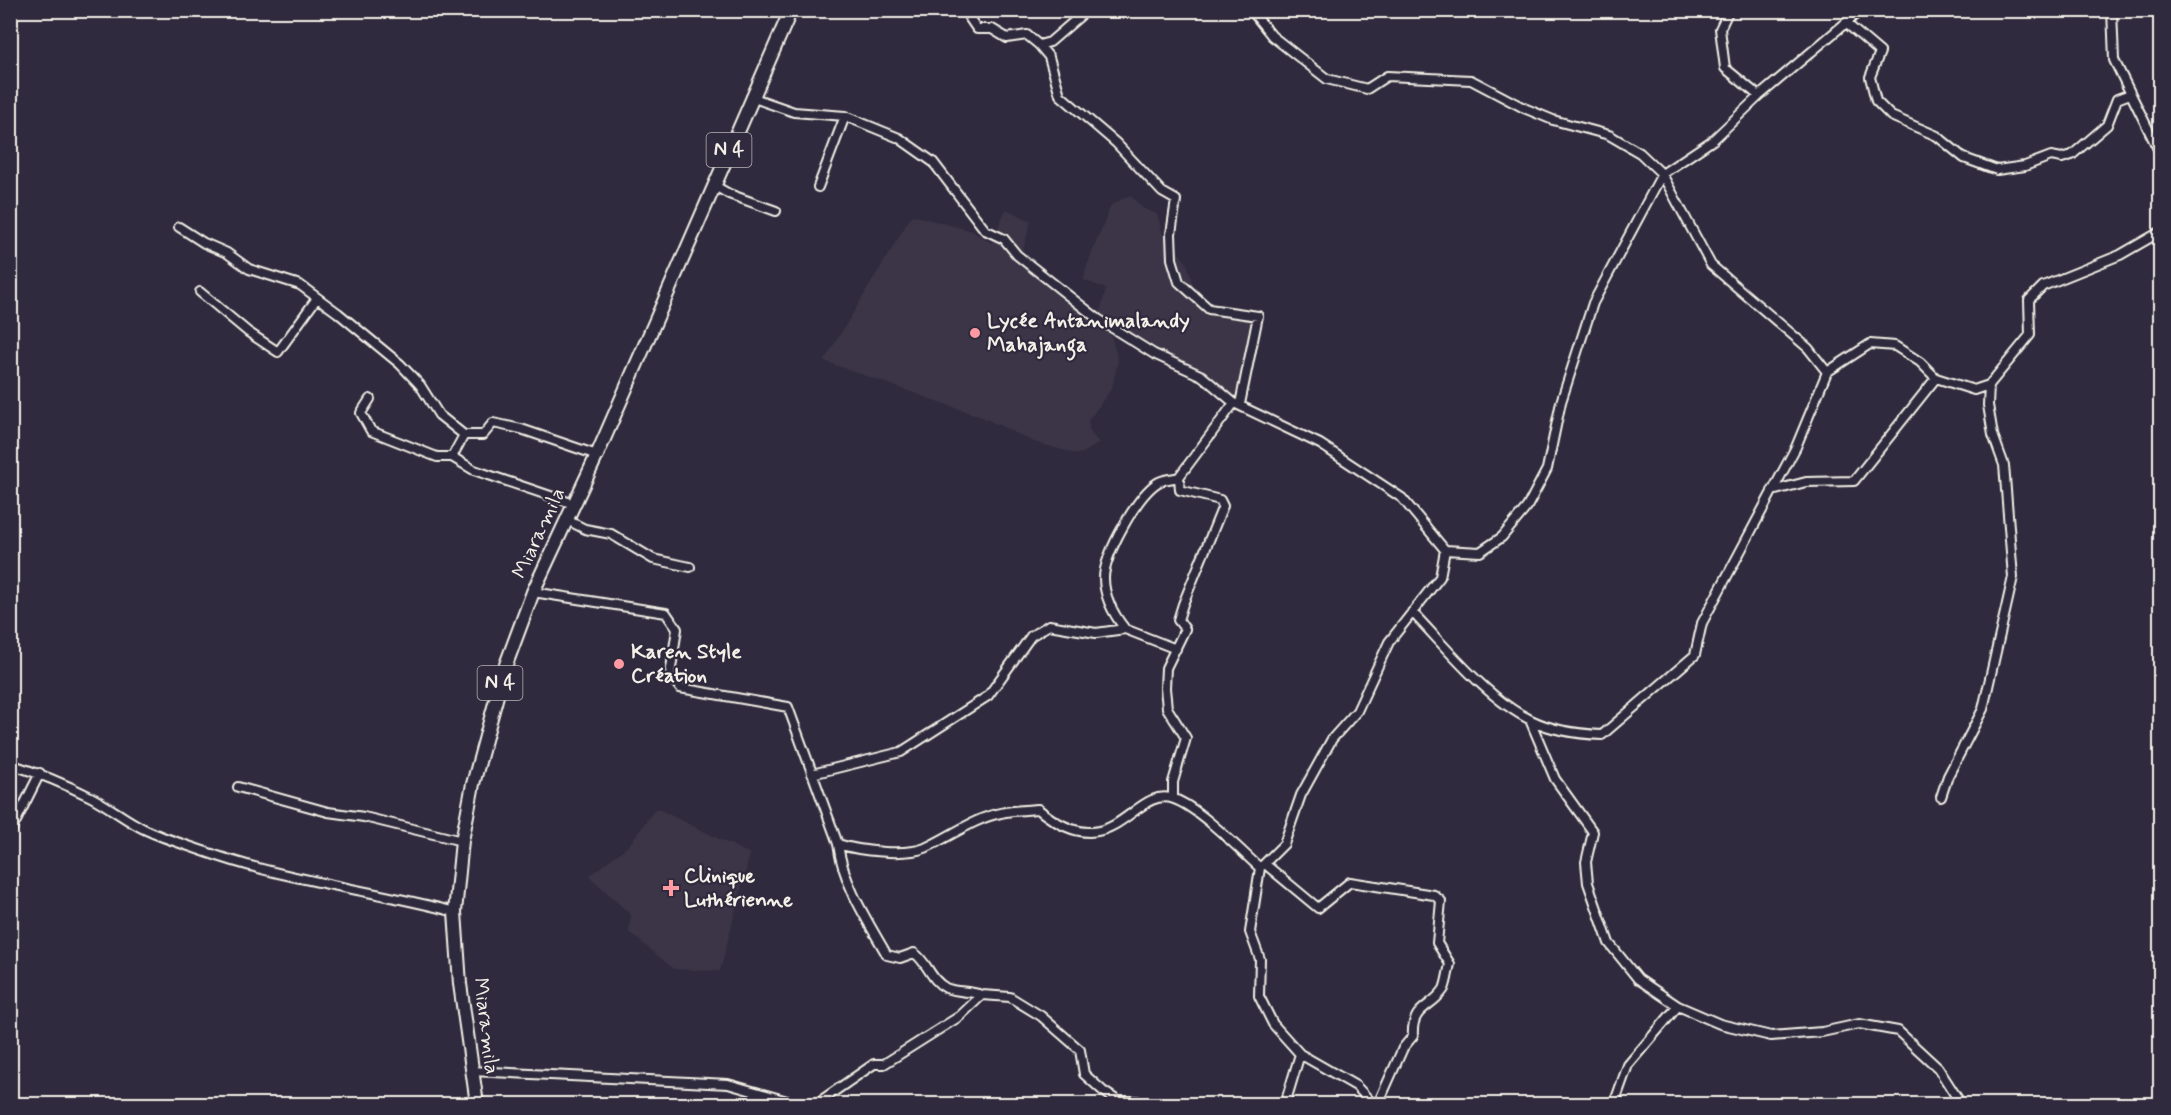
<svg xmlns="http://www.w3.org/2000/svg" width="2171" height="1115" font-family="Mynerve,sans-serif">
<style>
.built{fill:#3b3647}
.lines{fill:none;stroke-linecap:round;stroke-linejoin:round}
.street-casing{stroke:#f4f1e8;stroke-width:12}
.primary-casing{stroke:#f4f1e8;stroke-width:16}
.street{stroke:#2f2a3d;stroke-width:8}
.primary{stroke:#2f2a3d;stroke-width:12}
.poi-dot{fill:#ff9aa2;stroke:#2f2a3d;stroke-width:2}
.labels{text-anchor:middle;dominant-baseline:central;stroke-width:4.5;stroke-linejoin:round;paint-order:stroke}
.shield{fill:#2f2a3d;stroke:#b9b5b5;stroke-width:1.5}
.shield-label{font-size:20px;font-weight:bold;fill:#f4f1e8}
.poi-label{font-size:21px;font-weight:bold;fill:#f4f1e8;stroke:#2f2a3d;text-anchor:start}
.street-label{font-size:21px;fill:#f4f1e8;stroke:#2f2a3d}
</style>
<rect width="100%" height="100%" fill="#2f2a3d"/>
<filter id="ink" filterUnits="userSpaceOnUse"><feTurbulence type="fractalNoise" baseFrequency=".0167" numOctaves="2"/><feDisplacementMap in="SourceGraphic" scale="12" xChannelSelector="R" yChannelSelector="G"/><feConvolveMatrix kernelMatrix="1 2 1 2 8 2 1 2 1" color-interpolation-filters="sRGB"/></filter>
<g filter="url(#ink)">
<!-- built -->
<path class="built" d="M1130 195 1144 209 1157 214 1162 232 1187 263 1195 292 1228 312 1245 314 1260 322 1249 372 1234 403 1202 376 1154 354 1098 319 1106 289 1084 280 1086 268 1111 205Z
M1006 209 1031 221 1020 261 1107 328 1112 339 1118 361 1112 388 1088 421 1090 432 1099 443 1083 453 1076 454 1034 442 984 418 824 361 912 215 972 231 991 243Z
M656 808 750 854 720 971 674 969 629 932 631 915 589 876 628 846Z"/>
<g class="lines">
<defs>
<path id="street" d="M964 10 977 29H992L1007 38 1027 35 1039 45 1050 42 1087 10
M1251 10 1272 36 1327 79 1367 89 1387 76 1471 80 1524 108 1553 120 1609 135 1640 153 1662 174 1711 265 1808 348 1827 372
M1729 10 1720 29 1725 68 1759 96
M2112 10 2114 60 2160 153
M1256 16 1265 10
M1847 24 1880 52 1870 77 1876 101 1891 116 1937 136 1964 158 1997 170 2025 166 2051 156 2062 158 2072 155 2107 125 2117 99 2130 94
M1039 45 1049 57 1060 95 1116 143 1162 192 1176 200 1171 234 1172 259 1179 282 1209 309 1258 316 1240 404
M751 97 794 112 845 116 899 138 933 162 985 230 1004 239 1017 255 1098 319 1154 354 1202 376 1234 403 1320 444 1402 498 1445 550 1480 552 1502 537 1527 507 1547 469 1561 402 1593 303 1662 174 1713 140 1759 96 1861 10
M715 186 729 194 776 211
M818 187 845 116
M179 227 204 243 227 253 249 269 300 285 338 313 400 364 420 385 439 415 464 435H483L493 423 521 429 597 455
M200 292 248 332 278 352 317 298
M370 399 361 413 371 431 437 457H452L464 435
M452 457 474 470 574 504
M1772 491 1806 482 1854 481 1936 378
M567 520 585 529 611 534 653 559 690 567
M533 592 666 613 677 629 670 675 680 688 788 707 838 844C859 851 904 856 925 848 950 837 974 818 1001 813 1013 810 1026 810 1038 809 1115 872 1132 784 1174 799 1198 807 1240 850 1260 868L1250 932 1260 959 1259 996 1273 1024 1300 1054 1356 1086 1373 1104
M1412 612C1446 647 1487 699 1531 720 1553 731 1578 734 1602 735L1695 655 1702 623 1796 447 1827 372 1870 344 1895 346 1920 362 1936 378 1974 390 1989 385 2030 335 2029 300 2043 286 2120 255 2160 232
M1125 629C1114 615 1104 597 1104 578 1104 555 1137 496 1157 483 1162 479 1173 479 1179 477
M1530 720 1555 779 1593 832 1586 862 1588 883 1609 943 1638 979 1678 1006 1720 1024 1771 1036 1822 1032 1859 1024 1898 1031 1938 1068 1961 1104
M10 764C38 773 65 784 91 797 110 807 127 821 146 830 165 839 187 845 206 852 287 881 373 890 455 912
M812 774 901 752 988 696 1031 636 1049 625 1096 633 1125 629 1176 649
M238 787 328 812 364 817 462 841
M1941 797 1948 776 1983 709 2013 577 2004 465 1993 435 1988 405 1989 385
M1173 798V782L1186 738 1167 708 1165 688 1166 668 1185 629 1178 620 1183 604 1223 506 1220 500 1180 490 1179 477 1234 403
M10 833 40 773
M838 844C843 884 867 920 887 955L900 958 914 953C927 961 930 980 946 988 954 992 971 991 982 995
M1265 864 1318 908 1350 882 1434 895 1441 901 1437 943 1450 964C1448 972 1447 982 1444 989 1431 1009 1411 1006 1413 1036L1403 1048 1378 1104
M1262 866 1284 844 1301 795 1332 739 1357 711 1389 642 1440 577 1445 550
M472 1071 728 1084 798 1104
M816 1104 874 1064H884L960 1016 982 995 1010 997 1041 1016 1080 1050 1084 1074 1103 1091 1118 1101H1137L1140 1104
M1285 1104 1300 1054
M1614 1104 1628 1065 1678 1006"/>
<path id="primary" d="M477 1104 460 984 455 912 462 841 473 784 504 670 533 592 597 455 791 10"/>
</defs>
<!-- street casing -->
<use href="#street" class="street-casing"/>
<!-- primary casing -->
<use href="#primary" class="primary-casing"/>
<!-- street -->
<use href="#street" class="street"/>
<!-- primary -->
<use href="#primary" class="primary"/>
</g>
</g>
<!-- markers -->
<g class="poi-dot">
<circle cx="975" cy="333" r="6"/>
<circle cx="619" cy="664" r="6"/>
<path d="M668 879h6v6h6v6h-6v6h-6v-6h-6v-6h6z"/>
</g>
<g class="labels">
<!-- shield labels -->
<g class="shield">
<rect x="706.5" y="133" width="45" height="34" rx="4.5"/>
<rect x="477.5" y="666" width="45" height="34" rx="4.5"/>
</g>
<g class="shield-label">
<text x="729" y="150">N 4</text>
<text x="500" y="683">N 4</text>
</g>
<!-- poi labels -->
<g class="poi-label">
<text x="987" y="321">Lycée Antanimalandy<tspan x="987" dy="24">Mahajanga</tspan></text>
<text x="631" y="652">Karen Style<tspan x="631" dy="24">Création</tspan></text>
<text x="684" y="876">Clinique<tspan x="684" dy="24">Luthérienne</tspan></text>
</g>
<!-- street labels -->
<g class="street-label">
<text transform="translate(539 533) rotate(-65)">Miaramila</text>
<text transform="translate(486 1026) rotate(83)">Miaramila</text>
</g>
</g>
<!-- margin -->
<rect width="2171" height="1115" fill="none" stroke="#2f2a3d" stroke-width="36"/>
<rect x="18" y="18" width="2135" height="1079" fill="none" stroke="#f4f1e8" stroke-width="2" filter="url(#ink)"/>
</svg>
